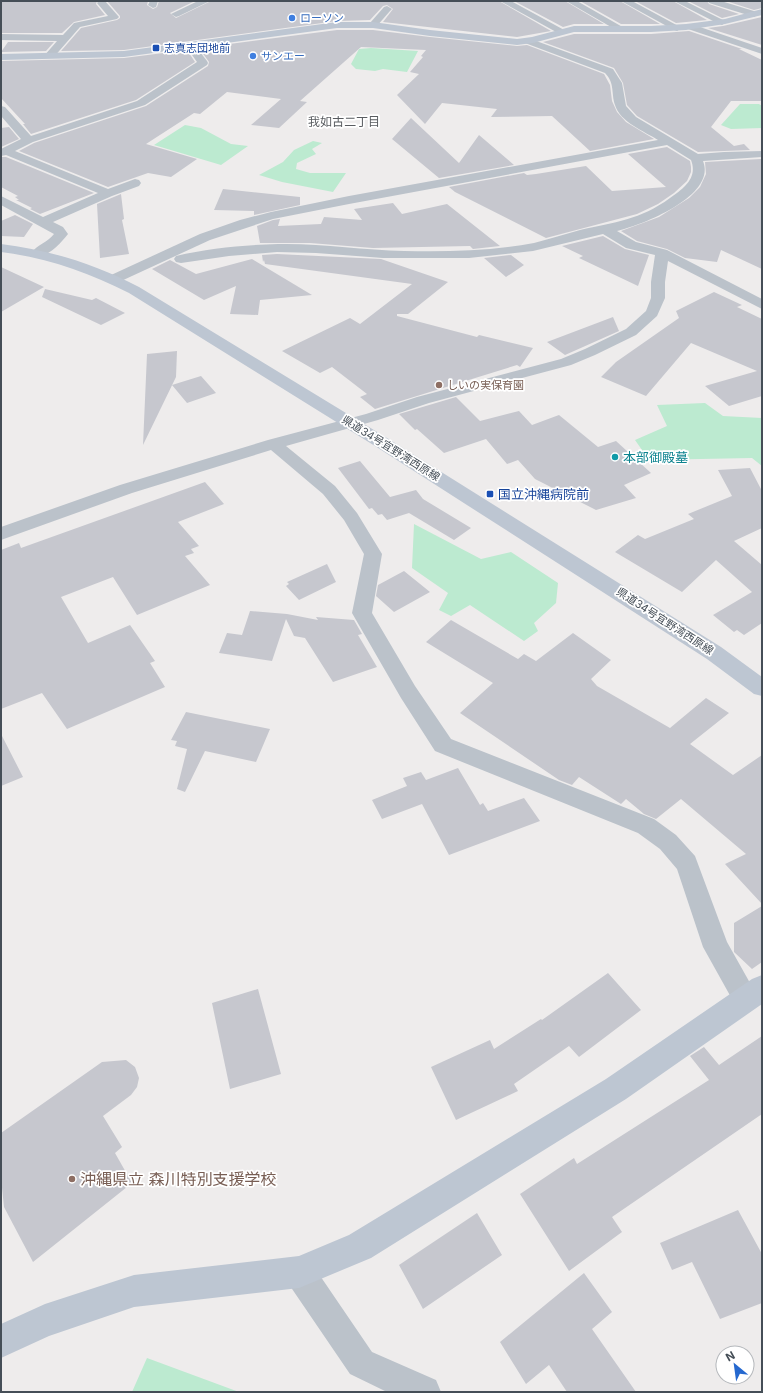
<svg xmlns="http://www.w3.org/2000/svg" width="763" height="1393" font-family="Inter,'Noto Sans JP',sans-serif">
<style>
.green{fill:#bcead0}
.building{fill:#c6c7ce}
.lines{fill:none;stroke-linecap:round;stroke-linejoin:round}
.street{fill:#bbc2ca;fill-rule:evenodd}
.secondary{fill:#bdc6d2;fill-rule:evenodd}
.shop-dot{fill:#3f7fe0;stroke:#fff;stroke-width:1.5}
.transit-dot{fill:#1a4fb4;stroke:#fff;stroke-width:1.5}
.education-dot{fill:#8d6e63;stroke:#fff;stroke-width:1.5}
.culture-dot{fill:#0f9aa8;stroke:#fff;stroke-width:1.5}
.labels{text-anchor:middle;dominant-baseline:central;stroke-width:3.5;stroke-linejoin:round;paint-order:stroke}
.far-shop-label{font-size:11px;fill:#366cbe;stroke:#fff;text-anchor:start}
.far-transit-label{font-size:11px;fill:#164399;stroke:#fff;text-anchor:start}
.far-education-label{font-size:11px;fill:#785e54;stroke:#fff;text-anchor:start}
.far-street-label{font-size:11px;fill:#454e57;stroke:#fff}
.far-neighbourhood-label{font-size:12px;fill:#595c60;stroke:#fff}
.culture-label{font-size:13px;fill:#0d838f;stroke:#fff;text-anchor:start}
.transit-label{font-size:13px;fill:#164399;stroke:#fff;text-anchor:start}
.near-education-label{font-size:16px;fill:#785e54;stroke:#fff;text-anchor:start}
</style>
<rect width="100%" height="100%" fill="#eeecec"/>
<!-- green -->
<path class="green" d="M371 48 418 51 407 72 383 69 375 71 356 69 351 64 359 49Z
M740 104H759L762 106V128L731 129 721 125Z
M185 125 201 128 231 144 248 146 221 165 154 145Z
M313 141 322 143 312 149 316 154 297 163 296 169 310 173H346L333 192 282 182 259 175 283 162 294 150Z
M705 403 723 416 762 418V466L752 458 649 460 635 440 667 426 657 405Z
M414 524 481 559 511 552 558 583 556 603 534 623 538 631 524 641 470 605 451 616 439 610 448 593 412 568Z
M147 1358 239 1392H132Z"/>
<!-- building -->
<path class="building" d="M1 1H97L96 4 105 15 74 22 62 33H1Z
M107 1H148L147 5 153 9 157 7 159 1H195L170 13 176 18 211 1H499L551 31 517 37 383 22 393 9 387 5 383 6 370 20 337 21 124 50 61 51 81 28 117 20 120 18V16Z
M514 1H565L604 24H574L563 27Z
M580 1H620L660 24H621Z
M635 1H673L707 20 676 23Z
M688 1H707L709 4 739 14 722 18Z
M726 1H762V8L754 10Z
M762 17V45L708 28 723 26Z
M337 30H373L430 37 517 46 527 45 604 74 610 85 612 101 617 112 626 122 654 139 590 151 552 116 491 117 497 109 442 103 425 124 397 95 419 74 410 72 423 57 421 56 426 50 361 47 300 101 307 102 279 128 251 125 281 99 227 92 200 114 194 113 146 144 197 159 171 177 148 173 108 187 19 151 34 143 146 106 208 66 209 62 199 48Z
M689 31 742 49H739L762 60V101H731L711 127 734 146 744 144 750 150 698 152 637 116 627 105 623 83 614 68 543 42 574 34H651Z
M6 42H54L46 51 1 52 8 42Z
M187 50 195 62 136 100 31 134 23 124H25L1 98V61L124 58Z
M411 118 459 163 479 135 514 165 439 178 392 139Z
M9 127 19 139 1 147V128Z
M667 147 690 161 691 167V172L687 181 674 193 658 204 637 214 546 238 455 192 449 187 524 173 527 175 536 174 586 166 612 191 666 187 628 154Z
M1 157H6L94 193 40 214 30 209 32 208 16 200H19L15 197 18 196 1 187Z
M761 159 762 160V269L721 250 717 262 685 258 667 249 637 241 621 231 659 217 689 198 700 187 706 174 705 162Z
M223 189 300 197V205L254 215V211L214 210Z
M121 194 124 219 122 220 129 254 100 258 97 204Z
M393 203 402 214 447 204 500 246 473 249 470 246 373 248 310 243H260L257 226 273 220 280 219 278 226 321 224 324 217 362 220 354 209Z
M15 215 33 224 24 237 1 236V221Z
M603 236 625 249 649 255 638 286 579 258 583 256 562 246Z
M277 254 381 259 448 282 408 314H397V316L477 337 479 335 533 348 520 367 517 365 375 409 360 397 367 394 332 367 320 373 282 351 350 318 360 324 412 284 265 264 264 260 263 262 262 255Z
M511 255 524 265 506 277 484 258Z
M252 259 312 295 260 300 258 315 230 314 236 286 204 300 152 269 170 260 196 274Z
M1 267 44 287 1 312Z
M45 289 92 300 96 298 125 313 101 325 42 297Z
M714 292 742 305 737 307 762 319V396L729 406 705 386 757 371 691 343 646 396 601 377 616 362 679 318 676 311Z
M613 317 619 331 565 355 547 342Z
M177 351 176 377 143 445 147 354Z
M201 376 216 393 187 403 172 385Z
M456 397 480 421 519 411 532 425 559 415 598 447 616 441 651 473 624 485 636 498 596 510 535 479 518 460 507 464 486 439 444 453 417 429 415 430 399 414Z
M360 461 390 497 416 490 423 499 471 528 454 540 409 513 387 520 382 514 378 515 372 508 369 509 338 468Z
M750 468 762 491V528L734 541 762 565V623L744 635 737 630 734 632 713 615 752 592 716 560 682 592 615 552 638 535 645 539 694 519 688 514 732 496 718 470Z
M205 482 224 504 178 522 199 546 191 549 194 553 185 556 210 585 137 615 113 577 61 597 88 643 130 625 155 661 150 663 165 687 67 729 42 693 1 709V550L19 543 21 548Z
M327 564 336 582 299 600 286 586 289 584 287 582Z
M404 571 430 592 394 612 376 596 378 585Z
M250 611 287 614 318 620 316 617 354 620 362 634 358 635 377 667 333 682 305 638 294 636 286 619 272 661 219 653 227 633 242 635Z
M451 620 518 659 524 654 536 661 573 633 611 660 591 679 597 686 670 728 706 698 729 713 690 744 733 775 762 755V904L725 864 746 854 681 799 656 819 644 814 626 799 621 804 579 777 572 785 559 780 460 713 493 683 426 642Z
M186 712 270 729 256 762 205 751 185 792 177 789 187 749 175 746 177 741 171 740Z
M1 734 23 777 1 786Z
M458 768 480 805 483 803 488 811 524 798 540 821 449 855 422 804 382 819 372 800 407 786 403 778 421 772 426 780Z
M762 906V962L752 969 734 952V923Z
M608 973 641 1010 579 1057 569 1046 514 1084 518 1091 456 1120 431 1067 490 1040 494 1049 541 1019 542 1020Z
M258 989 281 1074 230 1089 212 1003Z
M762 1036V1114L612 1217 622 1232 569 1271 520 1194 574 1158 577 1164 709 1080 690 1056 704 1047 719 1065Z
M126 1060 135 1067 139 1078 137 1087 131 1095 103 1116 122 1147 115 1153 132 1183 33 1262 4 1207 1 1178V1133L102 1062Z
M738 1210 762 1254V1303L720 1319 692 1262 672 1270 660 1243Z
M477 1213 502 1255 423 1309 399 1265Z
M584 1273 612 1312 592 1329 636 1392H567L549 1365 526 1384 500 1342Z"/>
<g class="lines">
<!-- street -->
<path class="street" d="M99 1H105L119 17 117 19 80 27 53 58H45L44 56 57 41 1 40V34L63 35 74 23 108 16 97 3Z
M150 1H158L156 7 153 8 148 5Z
M198 1H210L179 16 176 17 171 14Z
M500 1H511L566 31 561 34 558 33Z
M566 1H577L626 29 624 31H618Z
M621 1H632L682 28 677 31 674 30Z
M674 1H685L727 22 722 25 719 24Z
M708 1H721L757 12 759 14 754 17 751 16 709 3Z
M387 6 392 9 390 11 376 27H370L368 25 370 23 384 7Z
M691 24 762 48V54L688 29 686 27Z
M528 38 613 69 622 83 626 106 636 117 698 154 724 152 762 151V157L703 161C717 196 642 225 617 231L636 242 667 250 762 299V309L668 261 665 282V298L657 316 636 335 595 355 571 365 429 403 378 420 286 446 335 486 357 513 382 554 372 613 415 686 451 739 654 819 676 835 695 856 727 942 759 999 755 1008 746 1012 737 1008 703 947 677 869 660 849 638 833 435 751 401 698 352 613 364 554 344 520 323 494 271 450 132 493 1 540V527L120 485 268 440 366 414 417 397 561 359 585 349 626 329 646 311 651 298V282L655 255 626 248 603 234 533 251 469 258H383L316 253 277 252 229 256 181 263 176 262 174 259 176 256C209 248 244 245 278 244 320 243 362 250 404 251 448 252 491 251 534 243 550 239 565 234 580 230 615 222 640 220 670 198 684 188 698 178 691 160L667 145 349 204 273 219 210 240 119 282 114 283 109 282 107 279 109 276 200 234 240 220 271 212 349 196 658 140C644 131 620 122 615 105 611 93 615 83 605 73L525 43 523 41 525 39Z
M190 42 193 43 207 61 208 63 207 65 145 105 33 142 15 151 108 189 135 179 139 180 141 183 139 186 112 196 53 222 63 227 68 234C60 244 47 259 33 256L31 253C37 245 48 242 54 234L1 205V196L43 217 98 193 6 155 1 156V149L21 139 1 116V106L5 107 31 136 137 101 197 62 185 45Z
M299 1257 310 1261 372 1352 436 1380 441 1392H387L350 1374 288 1283 284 1272 288 1261Z"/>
<!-- secondary -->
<path class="secondary" d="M762 9V15L725 24 686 30 651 32H574L533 43 517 45 430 36 373 28H337L124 57 1 60V54L124 51 337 22H373L430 30 517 39 532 37 574 26H651L686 24 725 19Z
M1 244C50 250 95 264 139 287L387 438 721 647 762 677V696L754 694 707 659 375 446 129 293C88 272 47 258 1 252Z
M762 975V1004L626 1099 371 1258 299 1288 134 1307 49 1336 1 1358V1324L45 1304 134 1275 299 1256 349 1235 606 1079 752 979Z"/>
</g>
<!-- markers -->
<g class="shop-dot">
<circle cx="292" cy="18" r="4"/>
<circle cx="253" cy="56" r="4"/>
</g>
<g class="transit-dot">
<rect x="152" y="44" width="8" height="8" rx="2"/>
<rect x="486" y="490" width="8" height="8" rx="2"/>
</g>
<g class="education-dot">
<circle cx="439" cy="385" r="4"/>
<circle cx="72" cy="1179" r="4"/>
</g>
<circle class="culture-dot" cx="615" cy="457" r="4"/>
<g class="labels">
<!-- far-shop labels -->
<g class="far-shop-label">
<text x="300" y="18">ローソン</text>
<text x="261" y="56">サンエー</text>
</g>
<!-- far-transit labels -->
<g class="far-transit-label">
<text x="164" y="48">志真志団地前</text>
</g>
<!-- far-education labels -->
<g class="far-education-label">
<text x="447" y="385">しいの実保育園</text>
</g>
<!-- far-street labels -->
<g class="far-street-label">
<text transform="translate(391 448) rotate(32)">県道34号宜野湾西原線</text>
<text transform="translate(665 621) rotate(33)">県道34号宜野湾西原線</text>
</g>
<!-- far-neighbourhood labels -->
<g class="far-neighbourhood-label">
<text x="344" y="121">我如古二丁目</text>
</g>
<!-- culture labels -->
<g class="culture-label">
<text x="623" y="457">本部御殿墓</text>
</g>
<!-- transit labels -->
<g class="transit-label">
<text x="498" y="494">国立沖縄病院前</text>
</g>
<!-- near-education labels -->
<g class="near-education-label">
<text x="80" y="1179">沖縄県立 森川特別支援学校</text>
</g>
</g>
<!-- border -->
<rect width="763" height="1393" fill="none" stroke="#454e57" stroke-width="4"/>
<!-- north arrow -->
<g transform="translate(735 1365) rotate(331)"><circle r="19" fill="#ffffff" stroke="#b5b8bc"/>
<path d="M0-3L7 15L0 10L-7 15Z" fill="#2568cf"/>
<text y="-6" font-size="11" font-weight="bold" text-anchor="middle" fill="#454e57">N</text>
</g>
</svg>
